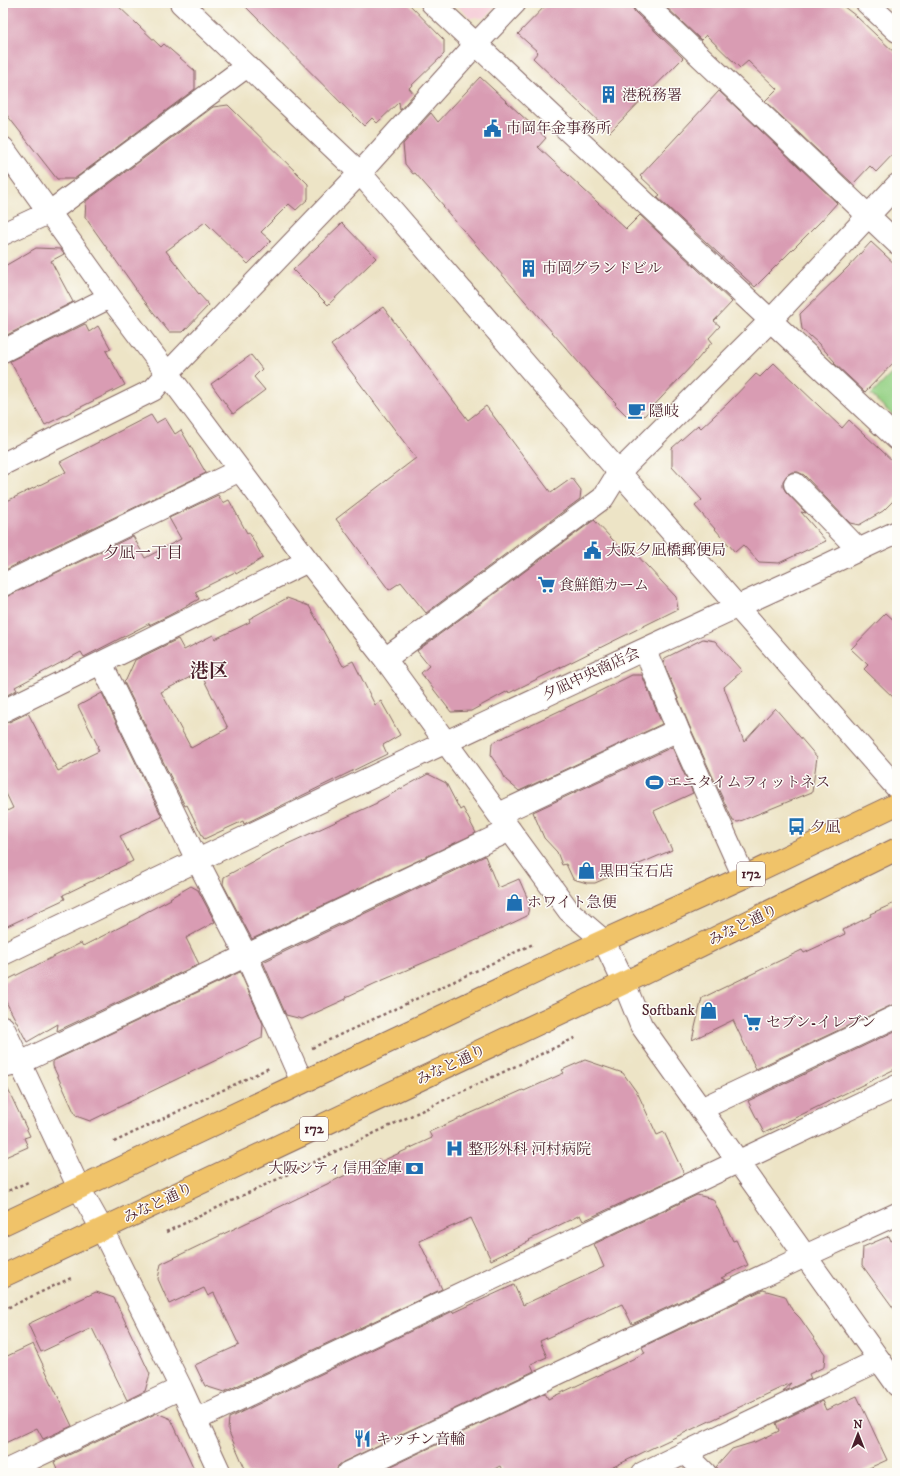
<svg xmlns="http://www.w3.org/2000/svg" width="900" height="1476" font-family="'IM FELL DW Pica','Noto Serif JP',serif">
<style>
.built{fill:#f6cfd9}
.green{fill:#95d185;stroke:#707858}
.building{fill:#d99cb3;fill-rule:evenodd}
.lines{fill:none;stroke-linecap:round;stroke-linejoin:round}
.minor-casing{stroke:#836461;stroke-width:24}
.tertiary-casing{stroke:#836461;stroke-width:24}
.trunk-casing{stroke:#836461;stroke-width:24}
.path{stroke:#836461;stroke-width:2.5;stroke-dasharray:3 3;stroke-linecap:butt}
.minor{stroke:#fff;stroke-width:22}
.tertiary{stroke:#fff;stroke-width:22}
.trunk{stroke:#f0c369;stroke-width:22}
.labels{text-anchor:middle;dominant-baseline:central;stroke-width:3;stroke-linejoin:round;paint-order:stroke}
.shield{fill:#fdfcf7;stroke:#806168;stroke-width:1}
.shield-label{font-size:14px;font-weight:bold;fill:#4a1f2b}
.poi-label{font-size:15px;fill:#4a1f2b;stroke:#fdfcf7;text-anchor:start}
.street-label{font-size:15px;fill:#4a1f2b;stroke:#fdfcf7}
.neighbourhood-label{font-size:16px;fill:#4a1f2b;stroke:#fdfcf7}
.district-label{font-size:19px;font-weight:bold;fill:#4a1f2b;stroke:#fdfcf7}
</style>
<rect width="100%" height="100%" fill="#fdfcf7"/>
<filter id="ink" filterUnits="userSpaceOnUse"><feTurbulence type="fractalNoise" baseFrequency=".025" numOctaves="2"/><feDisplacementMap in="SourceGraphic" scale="8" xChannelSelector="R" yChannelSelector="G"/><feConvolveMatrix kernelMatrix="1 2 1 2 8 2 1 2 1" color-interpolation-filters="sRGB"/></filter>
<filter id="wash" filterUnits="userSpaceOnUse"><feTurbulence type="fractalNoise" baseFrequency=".012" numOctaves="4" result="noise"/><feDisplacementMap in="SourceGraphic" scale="16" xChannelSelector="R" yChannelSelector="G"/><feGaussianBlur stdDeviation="0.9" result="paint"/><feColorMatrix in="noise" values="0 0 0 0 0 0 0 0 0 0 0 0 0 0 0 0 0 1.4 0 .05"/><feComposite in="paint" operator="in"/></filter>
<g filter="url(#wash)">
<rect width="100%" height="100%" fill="#ede4c6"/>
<!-- built -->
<path class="built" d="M454 3H499L485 18H470Z"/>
<!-- green -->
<path class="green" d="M897 368V419L871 395Z"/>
<g id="blocks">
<!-- building -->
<path class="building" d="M3 3H115L161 47 164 44 195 71V89L74 179H57L3 110Z
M242 3H408L444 40V54L409 88 414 94 400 110 399 102 377 123 372 118 364 126Z
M548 3H632V7L635 12 683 58 610 132 533 58 538 52 518 34Z
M662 3H839L856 16 897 55V150L876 172 870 166 853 184 765 101 777 89 748 61 740 68 706 35 701 40Z
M480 77 546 138 538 147 626 229 640 215 732 302 714 321 720 326 709 338 712 342 697 360 644 416 626 415 615 404 616 403 600 387 443 207 444 206 415 173 413 174 405 164 403 144 431 113 438 122Z
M719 91 837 203 821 221 755 287 657 197 660 195 640 176Z
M228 105 308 184V199L296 210 289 204 261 232 271 241 248 264 205 222 166 251 198 293 209 305 183 332H169L135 289H136L85 217 86 201 213 107Z
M342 223 376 258 328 305 293 270Z
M871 242 897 266V359L865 392 834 363 835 362 818 343 802 329 800 314 848 267Z
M36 248 60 249 64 254 51 261 73 302 3 337V267Z
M383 307 468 420 486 406 551 493 572 478 581 490 580 499 426 613 401 582 389 590 336 519 416 458 331 345Z
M85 324 89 332 98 326 111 349 106 351 125 385 45 425 10 361Z
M251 355 262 369 254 377 265 390 233 414 211 384Z
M774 363 842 428 849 420 897 465V497L883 511 859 525 850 523 804 475 798 472H792L787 475 783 481V487L786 492 806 513 801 512 826 541 779 563 759 562 743 545 735 552 695 506 702 500 672 467V448L698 425 701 428 728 403 756 374 760 377Z
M151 415 156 423 165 418 175 434 181 430 206 473 3 571V503L66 472 60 462Z
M218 495 223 503 229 500 247 533 249 532 263 558 236 574 235 572 195 592 199 599 168 616 149 625 150 623 84 657 81 652 15 687 17 690 3 697V597L8 596 133 536 145 558 181 539 169 518Z
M594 520 629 557 634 552 676 597 678 609 509 693 508 691 471 711 451 712 421 673 429 666 417 651Z
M287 598 309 606 343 666 353 661 375 705 381 701 400 735 383 745 387 754 244 824 243 821 204 839 187 805 185 806 124 682 126 680 135 660 178 639 184 650 213 635 215 639 250 622 249 619ZM200 672 228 728 191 748 161 692Z
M886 613 897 623V701L864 669 868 665 851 649Z
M703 639 715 641 742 671 724 687 744 742 775 708 817 757 812 792 738 822 733 821 689 725 664 664 665 660 663 659Z
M632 675H642L662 724 519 791 506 780 501 770 491 756 492 743 580 701Z
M102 693 162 817 120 836 133 861 63 895 65 899 3 928V813L13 808 3 787V723L9 722 28 713 58 771 99 751 97 747 98 746 78 706Z
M672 747 693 793 654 811 672 850 595 883H587L573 879 566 864 562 865 557 852 544 838 533 812Z
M428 774 446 783 460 810 463 808 476 833 252 939 223 884 224 877 270 852 377 803V802Z
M485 856 498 888 519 879 530 904 527 916 479 939 376 983 346 997V999L302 1019 286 1015 263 962Z
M191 886 198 890 215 922 186 938 199 964 57 1031 58 1024 27 1042 3 996V982L81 943 83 946 140 917 139 916 171 899 170 898Z
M897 902V1004L892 1005 756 1069 733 1020 692 1040 702 998 802 950 804 953 845 934 843 930 871 916 870 914Z
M240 972 263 1024 262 1038 90 1121 76 1116 53 1066V1061Z
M897 1030V1068L764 1133 748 1101Z
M585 1060 623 1073 638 1094 657 1135 664 1132 684 1174 583 1221 580 1215 529 1240 530 1241 491 1260 471 1218 419 1241 442 1289 224 1392 205 1386 195 1365 239 1345 214 1293 208 1296 204 1288 169 1304 158 1279 161 1264 379 1159 380 1162 432 1138 429 1132 523 1090 524 1091 564 1073 562 1070Z
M3 1079 30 1136 24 1138 28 1147 3 1158Z
M697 1195 713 1199 733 1241 736 1240 748 1265 721 1278 726 1280 632 1324 622 1304 540 1341 547 1357 531 1364 534 1371 343 1462 338 1466 336 1473H247L228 1430 229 1418 453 1311V1313L514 1285 523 1305 604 1267 594 1244Z
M889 1236 891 1241 897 1238V1313L862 1265 863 1247Z
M763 1290 785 1296 792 1310 800 1318 825 1354 824 1367 809 1374 811 1379 783 1392 791 1383 650 1449 601 1473H504L500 1466 487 1473H377L545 1393 548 1399 606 1372 645 1353 642 1347Z
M96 1292 114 1298 150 1374 145 1391 127 1400 92 1328 41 1352 28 1324Z
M33 1344 72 1426 43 1439 37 1428 3 1444V1358Z
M857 1396 887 1460 858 1473H717L716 1467 732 1449 758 1441 779 1431 776 1423 822 1401 826 1410Z
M157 1413 171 1419 196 1473H59L54 1462Z"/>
</g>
</g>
<g filter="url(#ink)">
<use href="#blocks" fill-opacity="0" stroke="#836461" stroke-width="1"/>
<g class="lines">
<defs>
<path id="minor" d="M432 3 897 439
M644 3 897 243
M867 3 897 31
M3 148 110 297 308 561 385 659 569 911 604 941
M3 234 50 212 247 66
M3 351 110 297
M3 464 153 390 168 373 360 173 476 44 515 3
M795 484 859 550
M3 585 240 470
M645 650 678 730 744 877
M385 659 603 498 619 472 770 321 897 185
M101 663 197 860 246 955 302 1082
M3 711 308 561
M499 814 678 730
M3 954C258 830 514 709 771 591 814 572 855 551 897 532
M3 1067 20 1063 510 830
M701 1109 897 1016
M102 1229 181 1388 220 1473
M195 1420 897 1086
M685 1453 705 1473
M3 1472 181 1388
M348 1473 805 1256 897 1214
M643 1473 879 1360"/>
<path id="tertiary" d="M181 3 360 173 619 472 897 788
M604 941 624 983 641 1025 897 1385
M3 1027 79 1188 102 1229"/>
<path id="trunk" d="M3 1224 559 961 744 877 897 804
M3 1276 624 983 897 849"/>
</defs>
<!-- minor casing -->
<use href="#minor" class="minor-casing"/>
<!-- tertiary casing -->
<use href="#tertiary" class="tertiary-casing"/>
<!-- trunk casing -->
<use href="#trunk" class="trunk-casing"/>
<!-- path -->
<path class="path" d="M312 1048 533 944
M114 1142 269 1068
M3 1193 28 1182
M166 1232 577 1037
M3 1310 73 1277"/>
<!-- minor -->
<use href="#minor" class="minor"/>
<!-- tertiary -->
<use href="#tertiary" class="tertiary"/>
<!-- trunk -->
<use href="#trunk" class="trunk"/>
</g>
</g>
<!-- icons -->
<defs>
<symbol id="building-bare" viewBox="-9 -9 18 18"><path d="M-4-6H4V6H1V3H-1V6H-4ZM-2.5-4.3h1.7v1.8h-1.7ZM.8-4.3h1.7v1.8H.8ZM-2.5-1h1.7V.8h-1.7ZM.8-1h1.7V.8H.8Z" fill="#1f6fb2" stroke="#fdfcf7" stroke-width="2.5" paint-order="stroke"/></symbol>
<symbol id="civic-bare" viewBox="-9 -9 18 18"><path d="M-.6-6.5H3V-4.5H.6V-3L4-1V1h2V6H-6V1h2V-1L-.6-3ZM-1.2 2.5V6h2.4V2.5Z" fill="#1f6fb2" stroke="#fdfcf7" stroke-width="2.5" paint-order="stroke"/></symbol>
<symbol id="cafe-bare" viewBox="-9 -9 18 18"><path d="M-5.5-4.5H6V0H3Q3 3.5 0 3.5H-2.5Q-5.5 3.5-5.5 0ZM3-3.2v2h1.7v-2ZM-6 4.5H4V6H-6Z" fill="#1f6fb2" stroke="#fdfcf7" stroke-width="2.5" paint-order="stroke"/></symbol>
<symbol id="supermarket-bare" viewBox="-9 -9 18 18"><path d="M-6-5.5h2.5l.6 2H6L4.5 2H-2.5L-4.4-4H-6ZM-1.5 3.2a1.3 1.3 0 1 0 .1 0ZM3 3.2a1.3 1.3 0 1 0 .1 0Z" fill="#1f6fb2" stroke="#fdfcf7" stroke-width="2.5" paint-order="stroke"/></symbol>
<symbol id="stadium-bare" viewBox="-9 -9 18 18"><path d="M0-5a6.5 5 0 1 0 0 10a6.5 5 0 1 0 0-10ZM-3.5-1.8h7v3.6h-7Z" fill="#1f6fb2" stroke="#fdfcf7" stroke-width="2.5" paint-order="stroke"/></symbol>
<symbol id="bus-bare" viewBox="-9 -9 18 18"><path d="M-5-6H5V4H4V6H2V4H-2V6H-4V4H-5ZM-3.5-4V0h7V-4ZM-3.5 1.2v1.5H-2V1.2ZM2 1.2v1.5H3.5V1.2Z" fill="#1f6fb2" stroke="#fdfcf7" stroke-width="2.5" paint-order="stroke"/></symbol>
<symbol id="shop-bare" viewBox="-9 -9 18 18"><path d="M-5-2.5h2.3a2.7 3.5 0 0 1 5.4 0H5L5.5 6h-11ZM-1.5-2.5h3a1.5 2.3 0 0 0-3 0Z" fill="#1f6fb2" stroke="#fdfcf7" stroke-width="2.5" paint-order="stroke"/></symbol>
<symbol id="hospital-bare" viewBox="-9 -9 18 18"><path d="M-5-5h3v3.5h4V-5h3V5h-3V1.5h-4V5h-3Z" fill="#1f6fb2" stroke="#fdfcf7" stroke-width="2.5" paint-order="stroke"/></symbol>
<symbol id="bank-bare" viewBox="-9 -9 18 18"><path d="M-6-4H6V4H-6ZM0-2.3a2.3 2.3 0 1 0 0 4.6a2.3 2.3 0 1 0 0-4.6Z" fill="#1f6fb2" stroke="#fdfcf7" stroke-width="2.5" paint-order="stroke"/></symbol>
<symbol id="restaurant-bare" viewBox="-9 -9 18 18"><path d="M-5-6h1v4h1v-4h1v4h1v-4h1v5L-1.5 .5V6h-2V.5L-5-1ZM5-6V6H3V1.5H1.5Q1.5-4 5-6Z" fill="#1f6fb2" stroke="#fdfcf7" stroke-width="2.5" paint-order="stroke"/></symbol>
</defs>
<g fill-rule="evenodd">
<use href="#building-bare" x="596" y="82" width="25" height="25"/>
<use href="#civic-bare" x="480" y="116" width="25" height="25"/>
<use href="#building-bare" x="516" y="256" width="25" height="25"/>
<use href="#cafe-bare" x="624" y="398" width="25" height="25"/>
<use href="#civic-bare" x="580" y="538" width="25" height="25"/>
<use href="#supermarket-bare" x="534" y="572" width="25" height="25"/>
<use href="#stadium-bare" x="642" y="770" width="25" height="25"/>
<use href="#bus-bare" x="784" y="814" width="25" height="25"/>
<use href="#shop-bare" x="574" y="858" width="25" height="25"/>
<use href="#shop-bare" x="502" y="890" width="25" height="25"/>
<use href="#shop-bare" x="696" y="998" width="25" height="25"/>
<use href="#supermarket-bare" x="740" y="1010" width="25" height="25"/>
<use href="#hospital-bare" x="442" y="1136" width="25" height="25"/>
<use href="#bank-bare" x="402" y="1156" width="25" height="25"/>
<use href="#restaurant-bare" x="350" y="1426" width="25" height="25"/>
</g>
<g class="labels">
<!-- shield labels -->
<g class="shield">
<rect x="737" y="862" width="28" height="24" rx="3"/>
<rect x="300" y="1117" width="28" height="24" rx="3"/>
</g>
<g class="shield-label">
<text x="751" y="874">172</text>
<text x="314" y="1129">172</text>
</g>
<!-- poi labels -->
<g class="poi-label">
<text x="622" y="95">港税務署</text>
<text x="506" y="128">市岡年金事務所</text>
<text x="542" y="268">市岡グランドビル</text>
<text x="649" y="411">隠岐</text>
<text x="606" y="550">大阪夕凪橋郵便局</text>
<text x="559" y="585">食鮮館カーム</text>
<text x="667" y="782">エニタイムフィットネス</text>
<text x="810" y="827">夕凪</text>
<text x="599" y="871">黒田宝石店</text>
<text x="527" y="902">ホワイト急便</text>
<text x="695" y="1010" text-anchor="end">Softbank</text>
<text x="766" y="1022">セブン-イレブン</text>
<text x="468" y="1149">整形外科 河村病院</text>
<text x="402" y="1168" text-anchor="end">大阪シティ信用金庫</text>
<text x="376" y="1439">キッチン音輪</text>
</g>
<!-- street labels -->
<g class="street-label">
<text transform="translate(591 674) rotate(-25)">夕凪中央商店会</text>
<text transform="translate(743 925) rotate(-26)">みなと通り</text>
<text transform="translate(451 1065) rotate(-25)">みなと通り</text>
<text transform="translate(158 1203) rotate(-25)">みなと通り</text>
</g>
<!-- neighbourhood labels -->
<g class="neighbourhood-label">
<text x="143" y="553">夕凪一丁目</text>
</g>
<!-- district labels -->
<g class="district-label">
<text x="209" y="671">港区</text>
</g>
</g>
<!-- margin -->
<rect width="900" height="1476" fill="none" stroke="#fdfcf7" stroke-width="16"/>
<!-- north arrow -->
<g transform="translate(858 1434)" stroke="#fdfcf7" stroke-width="3" paint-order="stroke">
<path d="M0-3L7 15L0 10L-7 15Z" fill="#4a1f2b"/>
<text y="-6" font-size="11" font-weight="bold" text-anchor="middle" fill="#4a1f2b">N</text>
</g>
</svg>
